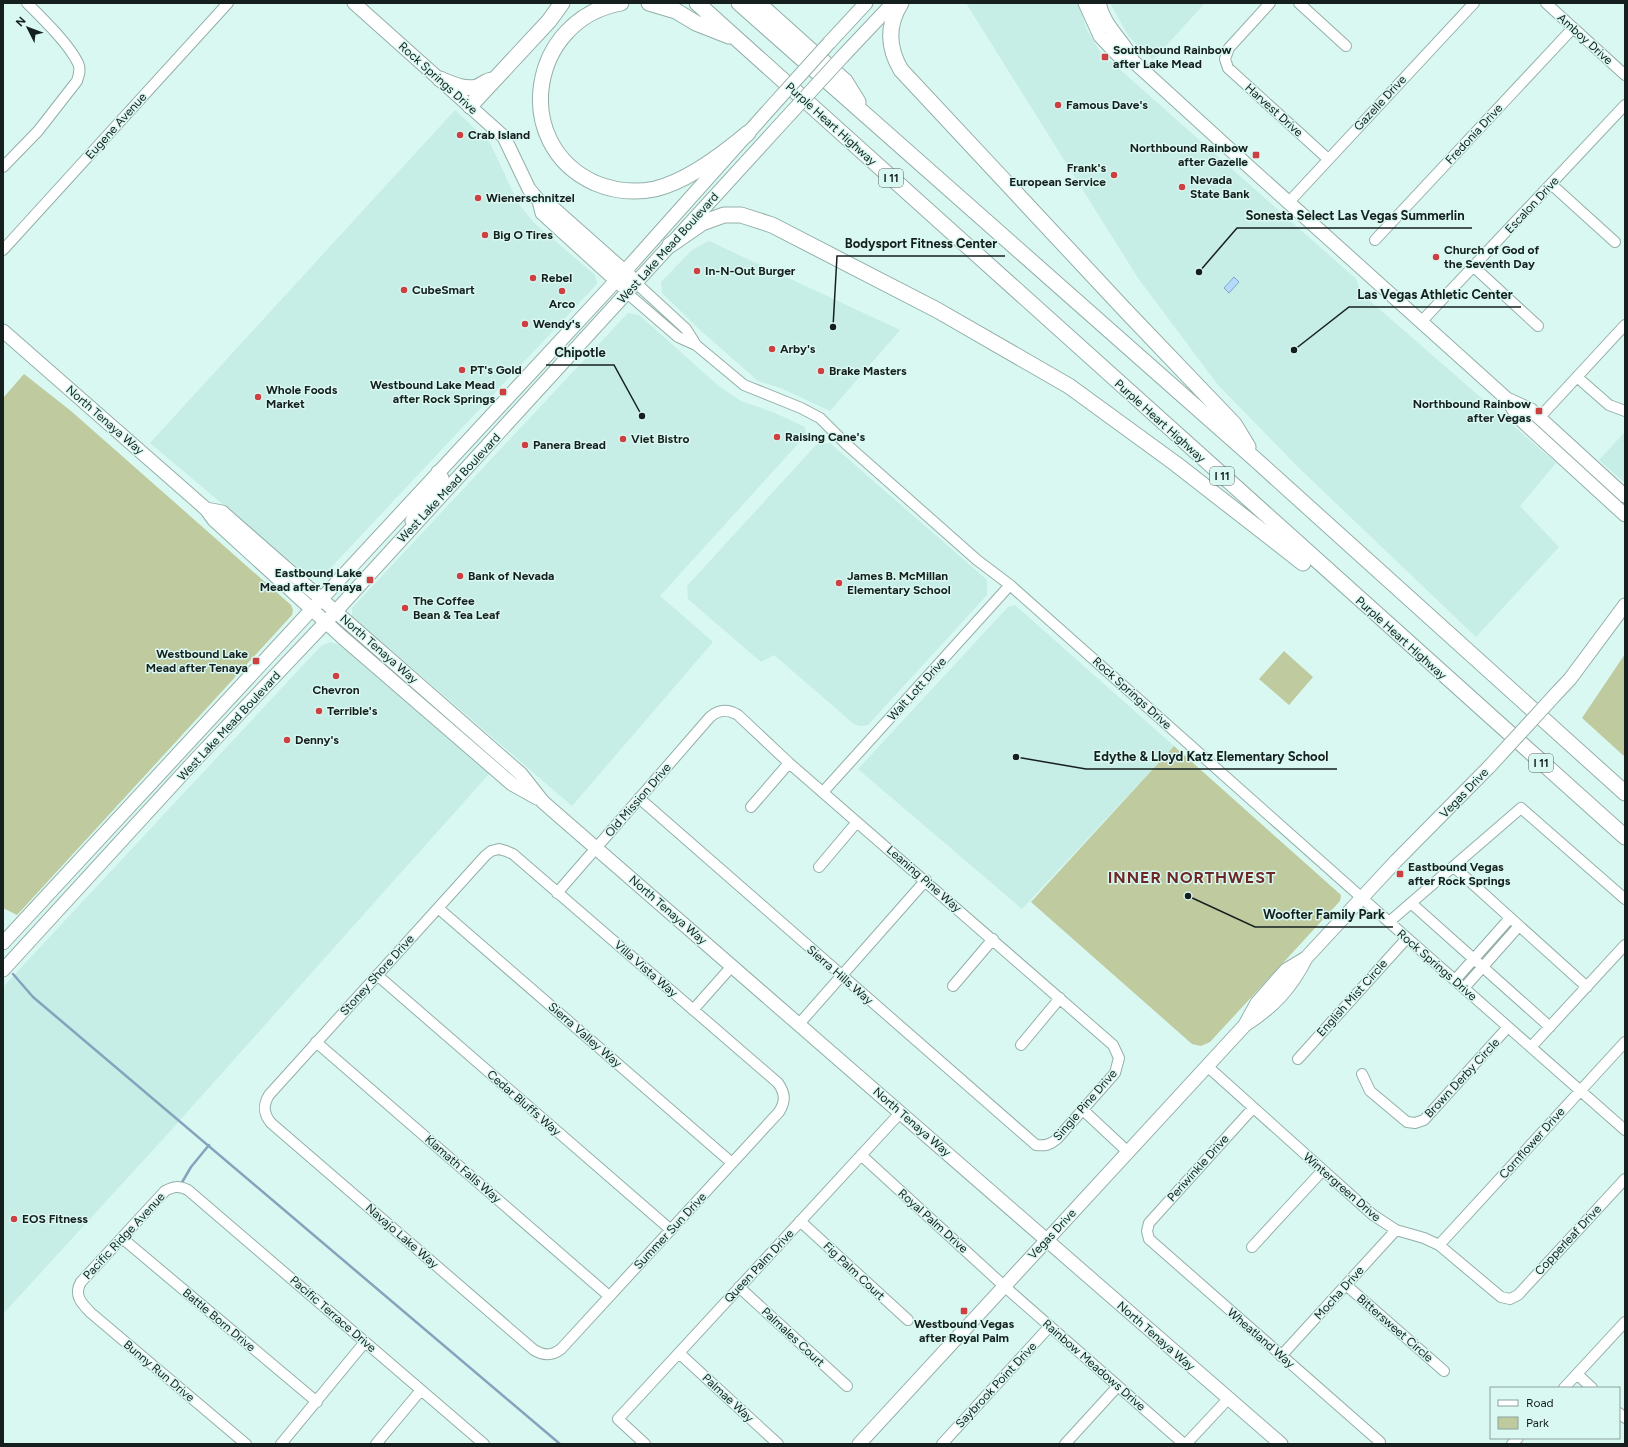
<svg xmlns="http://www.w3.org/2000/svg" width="1628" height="1447" font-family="Figtree,sans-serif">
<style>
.built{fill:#c6ede6}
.green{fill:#bfca9f}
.water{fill:#b4dbff;stroke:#84a3bc}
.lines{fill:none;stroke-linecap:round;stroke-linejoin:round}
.stream{stroke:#84a3bc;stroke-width:2.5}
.minor-casing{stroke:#93afaa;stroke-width:12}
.major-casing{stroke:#93afaa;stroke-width:15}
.highway-casing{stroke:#93afaa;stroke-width:17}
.minor{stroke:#fff;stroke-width:10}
.major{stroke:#fff;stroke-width:13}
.highway{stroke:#fff;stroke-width:15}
.major-bridge-casing{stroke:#93afaa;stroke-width:15;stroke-linecap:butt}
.major-bridge{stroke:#fff;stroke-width:13}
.poi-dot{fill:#ce3f42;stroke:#d9f8f1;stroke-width:1.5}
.labels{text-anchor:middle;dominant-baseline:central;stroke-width:3;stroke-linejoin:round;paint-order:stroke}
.shield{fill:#d9f8f1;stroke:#50615d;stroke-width:1}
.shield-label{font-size:11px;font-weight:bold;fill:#15201e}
.street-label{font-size:12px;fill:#15201e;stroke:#d9f8f1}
.poi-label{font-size:12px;font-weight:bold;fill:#15201e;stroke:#d9f8f1;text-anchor:start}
.district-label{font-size:16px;font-weight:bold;letter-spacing:1px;fill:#6c2626;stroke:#d9f8f1}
.leader{fill:none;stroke:#15201e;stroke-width:1.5}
.callout-dot{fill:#15201e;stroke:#d9f8f1;stroke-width:1.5}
.callout-label{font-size:13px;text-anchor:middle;font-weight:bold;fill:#15201e;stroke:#d9f8f1;stroke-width:3;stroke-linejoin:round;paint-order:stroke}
</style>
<rect width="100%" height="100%" fill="#d9f8f1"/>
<!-- built -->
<path class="built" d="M966 3H1078L1087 30 1099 50 1107 58 1356 279 1362 294 1556 463 1520 506 1559 547 1476 637 1299 468 1218 385 1138 278Z
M1110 3H1205L1153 60 1129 37Z
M455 110 490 143 518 203 534 223 595 275 597 284 323 576 315 579 309 577 150 443Z
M709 241 900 330 830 411 781 388 758 381 700 330 662 293 661 282 692 250Z
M628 313 639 315 720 387 741 401 775 413 805 427 806 435 660 596 713 642 572 806 352 616V608Z
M1625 432V483L1599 460Z
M830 443 987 580V595L868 725 860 726 854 724 774 655 761 662 688 599 687 586 817 444Z
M1015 605 1174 746 1022 909 858 769 1008 607Z
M330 642 340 645 489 774 173 1128 3 1314V987L321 646Z"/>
<!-- green -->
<path class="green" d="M24 374 71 411 291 605 293 610 292 615 17 915 3 908V398Z
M1284 651 1313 677 1289 705 1259 679Z
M1625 654V757L1582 718Z
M1174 746 1341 895 1340 901 1210 1042 1201 1046 1192 1044 1031 902Z"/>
<!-- water -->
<path class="water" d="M1234 277 1239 282 1229 293 1224 288Z"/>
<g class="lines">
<!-- stream -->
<path class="stream" d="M13 974 33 997 560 1444
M181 1184 191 1167 209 1145"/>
<defs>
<path id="minor" d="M1270 3 1229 48 1225 59 1228 68 1328 159
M1299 3 1346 46
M1546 3 1625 75
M3 167 38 131 77 81C79 75 81 69 78 63 68 43 43 19 27 3
M1551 184 1615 242
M1288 203 1474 3
M1375 240 1573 28
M3 250 228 3
M1474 267 1538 326
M636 283 686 329 696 345 744 385 801 408 820 418 846 444 977 560 1010 585 1064 633 1407 938 1625 1130
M627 293 678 337 696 345
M1421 322 1625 105
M1577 377 1609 405 1625 411
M1539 418 1625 325
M823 792 1010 585
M751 807 789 763
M499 849 506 851 513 854 778 1083C785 1093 786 1101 779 1112L561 1349C552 1356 544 1356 534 1350L271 1123C263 1113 263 1105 269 1095L485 856 491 851Z
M819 867 857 822
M1454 867 1587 987
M557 893 710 717C719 709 728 709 738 715L789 763 1113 1045 1119 1058 1115 1073 1057 1139C1050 1145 1045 1146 1036 1145L639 798
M1411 903 1550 1027
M438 908 732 1163
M1389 922 1521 808 1625 899
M377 975 671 1230
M1455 980 1510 918
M953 986 993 939
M1464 988 1519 926
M693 1010 732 966
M799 1024 926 880
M316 1042 609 1296
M1021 1045 1060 998
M1531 1047 1625 945
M1298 1059 1407 938
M1207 1066 1373 1215 1396 1230 1424 1238 1439 1245 1501 1297 1510 1299 1518 1295 1625 1179
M1362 1074 1370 1091 1407 1122 1415 1123 1424 1120 1508 1027
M1253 1108 1149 1223 1147 1231 1149 1239 1380 1442
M1083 1110 1128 1152
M861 1155 1004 1286 1184 1444
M800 1221 908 1320
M122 1238 317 1402
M1439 1245 1625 1042
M1252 1247 1323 1170
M1346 1285 1444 1371
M739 1287 847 1386
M679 1353 778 1444
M1281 1356 1396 1230
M1577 1374 1592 1388
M1564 1388 1625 1322
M1619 1413 1625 1418
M246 1444 91 1313C82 1304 73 1295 81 1282L165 1191C174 1186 179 1186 188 1190L484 1444
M281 1444 365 1342
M376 1444 421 1390
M645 1444 618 1419 901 1112
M942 1444 1050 1326
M1065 1444 1118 1386
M1186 1444 1229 1398
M1512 1444 1518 1438"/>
<path id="major" d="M354 3 504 137 529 189 539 201 542 213 621 285
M1085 3 1100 36 1118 55 1133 61 1247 165 1507 399 1519 418 1625 515
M1099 3C1105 29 1123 38 1133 61
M829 43 866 3
M843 56 893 3
M539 201 550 205 631 277
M3 331 206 509 214 520 342 637 512 784 537 798
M1507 399 1531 410 1625 496
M206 509 222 512 521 774 543 802 1281 1444
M412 521 421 505 441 482 442 478 438 472
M1555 695 1570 679 1625 605
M3 943 625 271 765 114
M3 970 198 757 326 622 778 127
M1246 1023 1257 1003 1286 970 1306 958 1396 861 1490 766
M859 1444 1245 1025C1273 1007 1291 988 1306 958"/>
<path id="highway" d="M621 3C530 19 509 144 595 183 614 191 635 193 655 189 688 181 722 155 748 133
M649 3 676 11 696 23 729 36
M697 3 1625 837
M739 3 1256 460 1625 793
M758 3 845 81 858 102
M901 3C887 25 888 48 901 70L1125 310 1234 424 1248 447
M440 79C452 84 464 90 477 87 482 85 486 81 491 80
M470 106 549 21 562 3
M670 245 702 223 724 215H741L772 225 937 310 1069 386 1176 464 1303 563"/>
</defs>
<!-- minor casing -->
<use href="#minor" class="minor-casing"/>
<!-- major casing -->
<use href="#major" class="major-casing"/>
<!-- highway casing -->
<use href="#highway" class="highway-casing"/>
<!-- minor -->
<use href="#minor" class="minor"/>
<!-- major -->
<use href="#major" class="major"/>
<!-- highway -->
<use href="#highway" class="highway"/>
<defs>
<path id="major-bridge" d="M765 114 829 43
M778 127 843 56
M1490 766 1555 695"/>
</defs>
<!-- major-bridge casing -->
<use href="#major-bridge" class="major-bridge-casing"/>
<!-- major-bridge -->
<use href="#major-bridge" class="major-bridge"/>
</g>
<!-- markers -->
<g class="poi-dot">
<rect x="1101" y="53" width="8" height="8" rx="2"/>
<circle cx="1058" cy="105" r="4"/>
<circle cx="460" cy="135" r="4"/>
<rect x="1252" y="151" width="8" height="8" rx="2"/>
<circle cx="1114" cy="175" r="4"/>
<circle cx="1182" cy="187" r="4"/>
<circle cx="478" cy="198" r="4"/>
<circle cx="485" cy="235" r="4"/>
<circle cx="1436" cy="257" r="4"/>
<circle cx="697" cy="271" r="4"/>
<circle cx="533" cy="278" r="4"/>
<circle cx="404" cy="290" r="4"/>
<circle cx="562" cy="291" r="4"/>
<circle cx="525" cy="324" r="4"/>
<circle cx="772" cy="349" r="4"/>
<circle cx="462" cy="370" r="4"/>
<circle cx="821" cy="371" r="4"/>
<rect x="499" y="388" width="8" height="8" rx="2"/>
<circle cx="258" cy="397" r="4"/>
<rect x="1535" y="407" width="8" height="8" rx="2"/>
<circle cx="777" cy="437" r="4"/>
<circle cx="623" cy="439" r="4"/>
<circle cx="525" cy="445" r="4"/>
<circle cx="460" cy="576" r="4"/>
<rect x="366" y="576" width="8" height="8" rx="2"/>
<circle cx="839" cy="583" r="4"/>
<circle cx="405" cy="608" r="4"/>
<rect x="252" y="657" width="8" height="8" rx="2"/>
<circle cx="336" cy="676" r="4"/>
<circle cx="319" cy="711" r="4"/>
<circle cx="287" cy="740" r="4"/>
<rect x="1396" y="870" width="8" height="8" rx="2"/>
<circle cx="14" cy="1219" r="4"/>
<rect x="960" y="1307" width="8" height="8" rx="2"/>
</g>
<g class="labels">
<!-- shield labels -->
<g class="shield">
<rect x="879" y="169" width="24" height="18" rx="3"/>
<rect x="1210" y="467" width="24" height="18" rx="3"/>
<rect x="1529" y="754" width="24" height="18" rx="3"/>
</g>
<g class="shield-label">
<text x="891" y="178">I 11</text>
<text x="1222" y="476">I 11</text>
<text x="1541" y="763">I 11</text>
</g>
<!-- street labels -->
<g class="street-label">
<text transform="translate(1585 39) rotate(42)">Amboy Drive</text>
<text transform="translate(438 78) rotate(42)">Rock Springs Drive</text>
<text transform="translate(1380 103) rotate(-47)">Gazelle Drive</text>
<text transform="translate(1274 110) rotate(42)">Harvest Drive</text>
<text transform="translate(831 124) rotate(42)">Purple Heart Highway</text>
<text transform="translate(116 126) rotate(-48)">Eugene Avenue</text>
<text transform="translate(1474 134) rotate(-47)">Fredonia Drive</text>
<text transform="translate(1532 205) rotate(-47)">Escalon Drive</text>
<text transform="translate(668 248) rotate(-48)">West Lake Mead Boulevard</text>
<text transform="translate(105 420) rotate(41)">North Tenaya Way</text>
<text transform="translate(1160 421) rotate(42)">Purple Heart Highway</text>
<text transform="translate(449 488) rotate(-47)">West Lake Mead Boulevard</text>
<text transform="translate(1401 638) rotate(42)">Purple Heart Highway</text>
<text transform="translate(379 649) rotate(41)">North Tenaya Way</text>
<text transform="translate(917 689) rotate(-48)">Walt Lott Drive</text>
<text transform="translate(1132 693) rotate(42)">Rock Springs Drive</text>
<text transform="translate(229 726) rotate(-47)">West Lake Mead Boulevard</text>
<text transform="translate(1464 793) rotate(-46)">Vegas Drive</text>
<text transform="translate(638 800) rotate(-49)">Old Mission Drive</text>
<text transform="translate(924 879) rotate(41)">Leaning Pine Way</text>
<text transform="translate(668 910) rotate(41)">North Tenaya Way</text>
<text transform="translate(1437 965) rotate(41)">Rock Springs Drive</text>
<text transform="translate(646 969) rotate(41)">Villa Vista Way</text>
<text transform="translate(377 975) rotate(-48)">Stoney Shore Drive</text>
<text transform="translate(840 975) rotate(41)">Sierra Hills Way</text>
<text transform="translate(1352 998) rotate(-48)">English Mist Circle</text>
<text transform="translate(585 1035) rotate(41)">Sierra Valley Way</text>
<text transform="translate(1462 1078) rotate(-47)">Brown Derby Circle</text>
<text transform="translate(524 1103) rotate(41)">Cedar Bluffs Way</text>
<text transform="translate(1085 1105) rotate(-49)">Single Pine Drive</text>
<text transform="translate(912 1122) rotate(41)">North Tenaya Way</text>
<text transform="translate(1532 1143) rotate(-48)">Cornflower Drive</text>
<text transform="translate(1198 1168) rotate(-48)">Periwinkle Drive</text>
<text transform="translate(463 1169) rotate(41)">Klamath Falls Way</text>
<text transform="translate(1342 1187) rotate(41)">Wintergreen Drive</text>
<text transform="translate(933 1221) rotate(42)">Royal Palm Drive</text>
<text transform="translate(670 1231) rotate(-47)">Summer Sun Drive</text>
<text transform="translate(1052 1234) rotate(-47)">Vegas Drive</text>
<text transform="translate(124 1236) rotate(-47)">Pacific Ridge Avenue</text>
<text transform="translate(402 1236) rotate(41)">Navajo Lake Way</text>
<text transform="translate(1568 1240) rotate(-47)">Copperleaf Drive</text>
<text transform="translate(759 1266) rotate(-47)">Queen Palm Drive</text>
<text transform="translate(854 1271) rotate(43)">Fig Palm Court</text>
<text transform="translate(1339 1293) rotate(-48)">Mocha Drive</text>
<text transform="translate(333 1314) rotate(41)">Pacific Terrace Drive</text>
<text transform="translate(219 1320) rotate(40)">Battle Born Drive</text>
<text transform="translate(1395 1328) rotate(41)">Bittersweet Circle</text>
<text transform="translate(1156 1336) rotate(41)">North Tenaya Way</text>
<text transform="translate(793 1337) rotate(43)">Palmales Court</text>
<text transform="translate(1261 1338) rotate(41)">Wheatland Way</text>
<text transform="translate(1094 1365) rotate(41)">Rainbow Meadows Drive</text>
<text transform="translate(159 1371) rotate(40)">Bunny Run Drive</text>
<text transform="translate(996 1385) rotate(-47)">Saybrook Point Drive</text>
<text transform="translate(728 1398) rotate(43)">Palmae Way</text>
</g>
<!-- poi labels -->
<g class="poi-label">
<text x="1113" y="50">Southbound Rainbow<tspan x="1113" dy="14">after Lake Mead</tspan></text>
<text x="1066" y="105">Famous Dave's</text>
<text x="468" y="135">Crab Island</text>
<text x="1248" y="148" text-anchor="end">Northbound Rainbow<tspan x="1248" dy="14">after Gazelle</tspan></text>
<text x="1106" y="168" text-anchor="end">Frank's<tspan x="1106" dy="14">European Service</tspan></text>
<text x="1190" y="180">Nevada<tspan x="1190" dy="14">State Bank</tspan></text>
<text x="486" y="198">Wienerschnitzel</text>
<text x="493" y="235">Big O Tires</text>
<text x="1444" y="250">Church of God of<tspan x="1444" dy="14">the Seventh Day</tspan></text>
<text x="705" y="271">In-N-Out Burger</text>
<text x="541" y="278">Rebel</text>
<text x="412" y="290">CubeSmart</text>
<text x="562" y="304" text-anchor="middle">Arco</text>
<text x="533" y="324">Wendy's</text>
<text x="780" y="349">Arby's</text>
<text x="470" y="370">PT's Gold</text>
<text x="829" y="371">Brake Masters</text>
<text x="495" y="385" text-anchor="end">Westbound Lake Mead<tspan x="495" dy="14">after Rock Springs</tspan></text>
<text x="266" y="390">Whole Foods<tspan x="266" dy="14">Market</tspan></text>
<text x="1531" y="404" text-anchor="end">Northbound Rainbow<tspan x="1531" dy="14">after Vegas</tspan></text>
<text x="785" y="437">Raising Cane's</text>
<text x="631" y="439">Viet Bistro</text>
<text x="533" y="445">Panera Bread</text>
<text x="362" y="573" text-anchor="end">Eastbound Lake<tspan x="362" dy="14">Mead after Tenaya</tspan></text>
<text x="468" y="576">Bank of Nevada</text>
<text x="847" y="576">James B. McMillan<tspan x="847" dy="14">Elementary School</tspan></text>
<text x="413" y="601">The Coffee<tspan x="413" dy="14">Bean &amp; Tea Leaf</tspan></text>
<text x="248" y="654" text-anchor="end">Westbound Lake<tspan x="248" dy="14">Mead after Tenaya</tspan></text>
<text x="336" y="690" text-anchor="middle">Chevron</text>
<text x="327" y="711">Terrible's</text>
<text x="295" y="740">Denny's</text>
<text x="1408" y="867">Eastbound Vegas<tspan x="1408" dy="14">after Rock Springs</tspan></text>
<text x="22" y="1219">EOS Fitness</text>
<text x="964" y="1324" text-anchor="middle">Westbound Vegas<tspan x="964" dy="14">after Royal Palm</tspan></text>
</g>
<!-- district labels -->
<g class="district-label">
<text x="1192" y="877">INNER NORTHWEST</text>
</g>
</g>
<!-- callouts -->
<path class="leader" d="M1199 272L1237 228H1472M833 327L837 256H1005M1294 350L1349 307H1521M642 416L614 365H546M1016 757L1086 769H1337M1188 896L1255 927H1393"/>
<g class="callout-dot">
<circle cx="1199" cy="272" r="4"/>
<circle cx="833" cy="327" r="4"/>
<circle cx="1294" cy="350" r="4"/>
<circle cx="642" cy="416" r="4"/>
<circle cx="1016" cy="757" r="4"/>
<circle cx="1188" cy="896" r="4"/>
</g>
<g class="callout-label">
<text x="1355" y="220">Sonesta Select Las Vegas Summerlin</text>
<text x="921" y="248">Bodysport Fitness Center</text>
<text x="1435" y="299">Las Vegas Athletic Center</text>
<text x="580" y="357">Chipotle</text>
<text x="1211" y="761">Edythe &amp; Lloyd Katz Elementary School</text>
<text x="1324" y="919">Woofter Family Park</text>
</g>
<!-- border -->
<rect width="1628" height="1447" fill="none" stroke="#15201e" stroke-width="8"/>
<!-- legend -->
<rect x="1490" y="1387" width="130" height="52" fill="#d9f8f1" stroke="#8ba29d"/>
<rect x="1498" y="1400" width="20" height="6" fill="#ffffff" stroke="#8ba29d"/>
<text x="1526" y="1407" font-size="12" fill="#15201e">Road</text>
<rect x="1498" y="1417" width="20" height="12" fill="#bfca9f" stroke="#8ba29d"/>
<text x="1526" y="1427" font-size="12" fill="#15201e">Park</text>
<!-- north arrow -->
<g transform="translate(28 28) rotate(312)" stroke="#d9f8f1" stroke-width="3" paint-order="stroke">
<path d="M0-3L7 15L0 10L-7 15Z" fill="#15201e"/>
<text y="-6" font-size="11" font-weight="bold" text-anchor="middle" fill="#15201e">N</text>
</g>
</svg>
